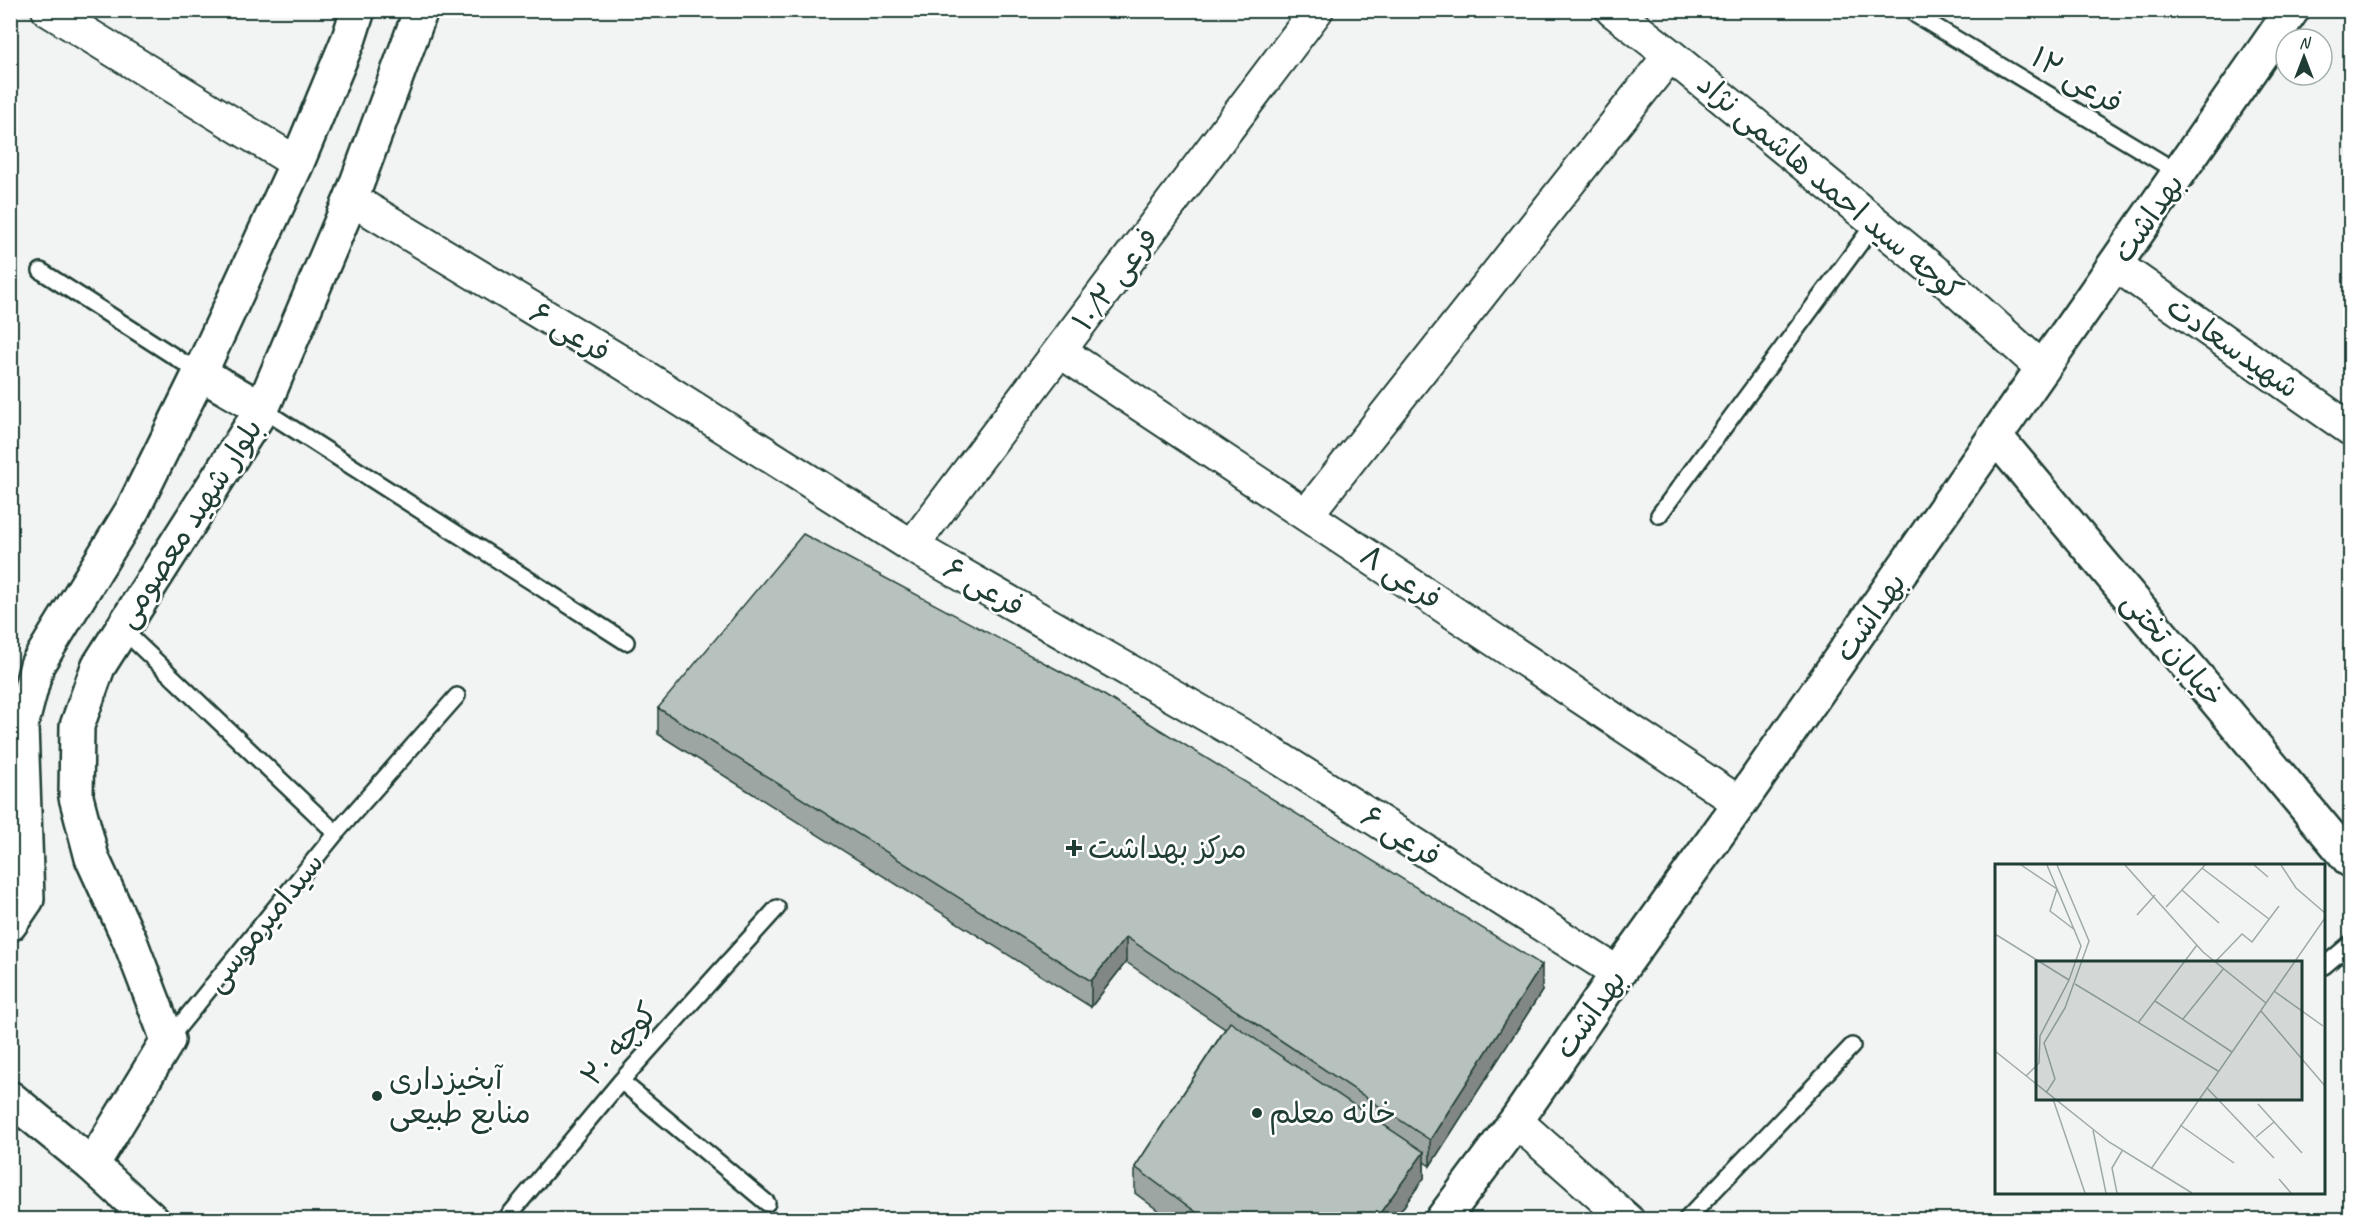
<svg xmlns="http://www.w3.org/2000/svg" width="2361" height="1230" font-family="Caveat,'Playpen Sans Arabic',sans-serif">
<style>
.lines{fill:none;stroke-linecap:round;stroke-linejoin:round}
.service-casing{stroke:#1f3d34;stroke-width:20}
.minor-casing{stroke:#1f3d34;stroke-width:36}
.tertiary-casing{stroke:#1f3d34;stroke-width:38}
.secondary-casing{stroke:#1f3d34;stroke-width:38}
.service{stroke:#fff;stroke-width:15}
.minor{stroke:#fff;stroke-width:32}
.tertiary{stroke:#fff;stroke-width:33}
.secondary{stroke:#fff;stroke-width:33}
.wall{fill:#9da6a3;stroke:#1f3d34;stroke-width:1.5}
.shaded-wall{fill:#808784;stroke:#1f3d34;stroke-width:1.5}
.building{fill:#b7c1bd;stroke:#1f3d34;stroke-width:1.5}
.poi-dot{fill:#1f3d34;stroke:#fff;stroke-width:2}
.labels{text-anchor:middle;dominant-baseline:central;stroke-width:5;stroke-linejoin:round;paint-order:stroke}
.street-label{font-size:30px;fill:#1f3d34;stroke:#fff}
.poi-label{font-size:30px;fill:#1f3d34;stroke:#fff;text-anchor:start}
.inset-road{fill:none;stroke:#9eaaa7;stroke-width:1.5}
.view{fill:#1f3d34;fill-opacity:0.15;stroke:#1f3d34;stroke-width:3}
.inset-edge{fill:none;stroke:#1f3d34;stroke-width:3}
</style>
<rect width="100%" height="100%" fill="#f2f3f3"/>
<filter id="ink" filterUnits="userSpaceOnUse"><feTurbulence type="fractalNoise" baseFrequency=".0167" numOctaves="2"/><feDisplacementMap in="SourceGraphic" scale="12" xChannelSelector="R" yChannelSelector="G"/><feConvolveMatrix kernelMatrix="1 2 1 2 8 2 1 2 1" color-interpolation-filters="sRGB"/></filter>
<g filter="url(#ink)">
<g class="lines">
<defs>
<path id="service" d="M1916 15 2179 173
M41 271 200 373
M262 409 626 642
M1659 515 1875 223
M121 628 336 833
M2324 966 2350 944
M168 1040 336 833 457 696
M621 1081 767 1203
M505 1220 621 1081 777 908
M1686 1220 1852 1046"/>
<path id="minor" d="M48 10 297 163
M1612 10 1670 55 1939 275 2043 369
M351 199 623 363 912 546 1257 744 1618 973
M2116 265 2350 429
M1061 352 1740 803
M1307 514 1670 55
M912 546 1317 10
M1516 1121 1628 1220"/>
<path id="tertiary" d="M200 373 262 409
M1996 437 2350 860
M10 924 27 899 21 726 37 665 133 509 200 373 297 163 349 38 358 10
M92 1165 168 1040 130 941 92 858 76 797 77 726 98 667 262 409 351 199 421 10
M1442 1220 1516 1121 1618 973 1740 803 2292 10"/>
<path id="secondary" d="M10 1098 92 1165 152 1220"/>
</defs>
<!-- service casing -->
<use href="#service" class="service-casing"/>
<!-- minor casing -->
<use href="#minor" class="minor-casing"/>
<!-- tertiary casing -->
<use href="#tertiary" class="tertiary-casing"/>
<!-- secondary casing -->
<use href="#secondary" class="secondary-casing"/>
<!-- service -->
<use href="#service" class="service"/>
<!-- minor -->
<use href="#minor" class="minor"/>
<!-- tertiary -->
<use href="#tertiary" class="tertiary"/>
<!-- secondary -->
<use href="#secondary" class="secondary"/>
</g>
<!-- wall -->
<path class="wall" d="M658 708 1542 991 1430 1166 1424 1162V1178L1394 1220H1171L1135 1193V1167L1225 1029 1126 962 1091 1007 658 734Z"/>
<!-- shaded-wall -->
<path class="shaded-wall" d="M1126 937V962L1091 1007V981Z
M1542 965V991L1430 1166V1140Z
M1424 1152V1178L1394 1220H1375Z"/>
<!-- building -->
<path class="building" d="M803 534 1099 692 1542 965 1430 1140 1126 937 1091 981 658 708Z
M1230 1022 1424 1152 1375 1220H1207L1135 1167Z"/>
</g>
<!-- markers -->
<g class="poi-dot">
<path d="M1071 839h6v6h6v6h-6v6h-6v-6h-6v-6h6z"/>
<circle cx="377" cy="1096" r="6"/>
<circle cx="1257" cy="1113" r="6"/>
</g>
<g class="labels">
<!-- street labels -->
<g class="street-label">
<text transform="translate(2077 80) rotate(31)">فرعی ۱۲</text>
<text transform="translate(1830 187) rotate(40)">کوچه سید احمد هاشمی نژاد</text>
<text transform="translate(2148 218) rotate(-55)">بهداشت</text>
<text transform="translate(1115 279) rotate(-53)">فرعی ۱۰/۲</text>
<text transform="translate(570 332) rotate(31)">فرعی ۶</text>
<text transform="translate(2233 347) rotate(35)">شهیدسعادت</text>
<text transform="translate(189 523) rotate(-57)">بلوار شهید معصومی</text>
<text transform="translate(1401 577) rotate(34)">فرعی ۸</text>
<text transform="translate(984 587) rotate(30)">فرعی ۶</text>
<text transform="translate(1870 617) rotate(-55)">بهداشت</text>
<text transform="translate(2173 649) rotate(50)">خیابان تختی</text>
<text transform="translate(1401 836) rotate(32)">فرعی ۶</text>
<text transform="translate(264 922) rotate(-51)">سیدامیرموسی</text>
<text transform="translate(1590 1014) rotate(-55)">بهداشت</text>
<text transform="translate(619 1044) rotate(-49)">کوچه ۲۰</text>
</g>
<!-- poi labels -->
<g class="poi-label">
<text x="1088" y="848">مرکز بهداشت</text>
<text x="389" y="1079">آبخیزداری<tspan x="389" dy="34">منابع طبیعی</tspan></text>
<text x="1269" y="1113">خانه معلم</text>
</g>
</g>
<!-- overview -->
<g transform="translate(1995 864)">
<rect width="330" height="330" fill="#f2f3f3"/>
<path class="inset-road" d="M26 1 62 25 55 47 80 66M130 1 208 88 271 139M259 1 273 13M286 1 301 24 330 49M207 4 274 55M187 26 224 59M171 43 210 1M142 51 160 31M0 70 74 116M221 97 247 70 257 78 284 42M80 120 223 207M279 127 328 162M160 137 237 188M266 147 330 222M188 155 229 104M143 159 202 81M0 187 114 278 197 329M31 212 44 199 45 172 74 116 86 82 52 1M212 224 279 294M51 229 60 215 49 179 70 144 94 77 62 1M58 235 90 329M263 240 307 289M185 261 239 299M98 266 111 329M261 273 279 258M156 305 330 54M284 315 296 329M122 329 117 304 127 287"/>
<path class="view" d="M41 97H307V236H41Z"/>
<rect width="330" height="330" class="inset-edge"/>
</g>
<!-- margin -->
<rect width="2361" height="1230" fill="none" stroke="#fff" stroke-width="36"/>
<rect x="18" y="18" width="2325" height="1194" fill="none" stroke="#1f3d34" stroke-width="2" filter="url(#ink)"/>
<!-- north arrow -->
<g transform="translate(2304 57)"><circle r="28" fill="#ffffff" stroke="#a5b1ae" stroke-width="1.5"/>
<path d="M0-4.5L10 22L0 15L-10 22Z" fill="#1f3d34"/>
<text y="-9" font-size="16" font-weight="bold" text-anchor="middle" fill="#1f3d34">N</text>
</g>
</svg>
